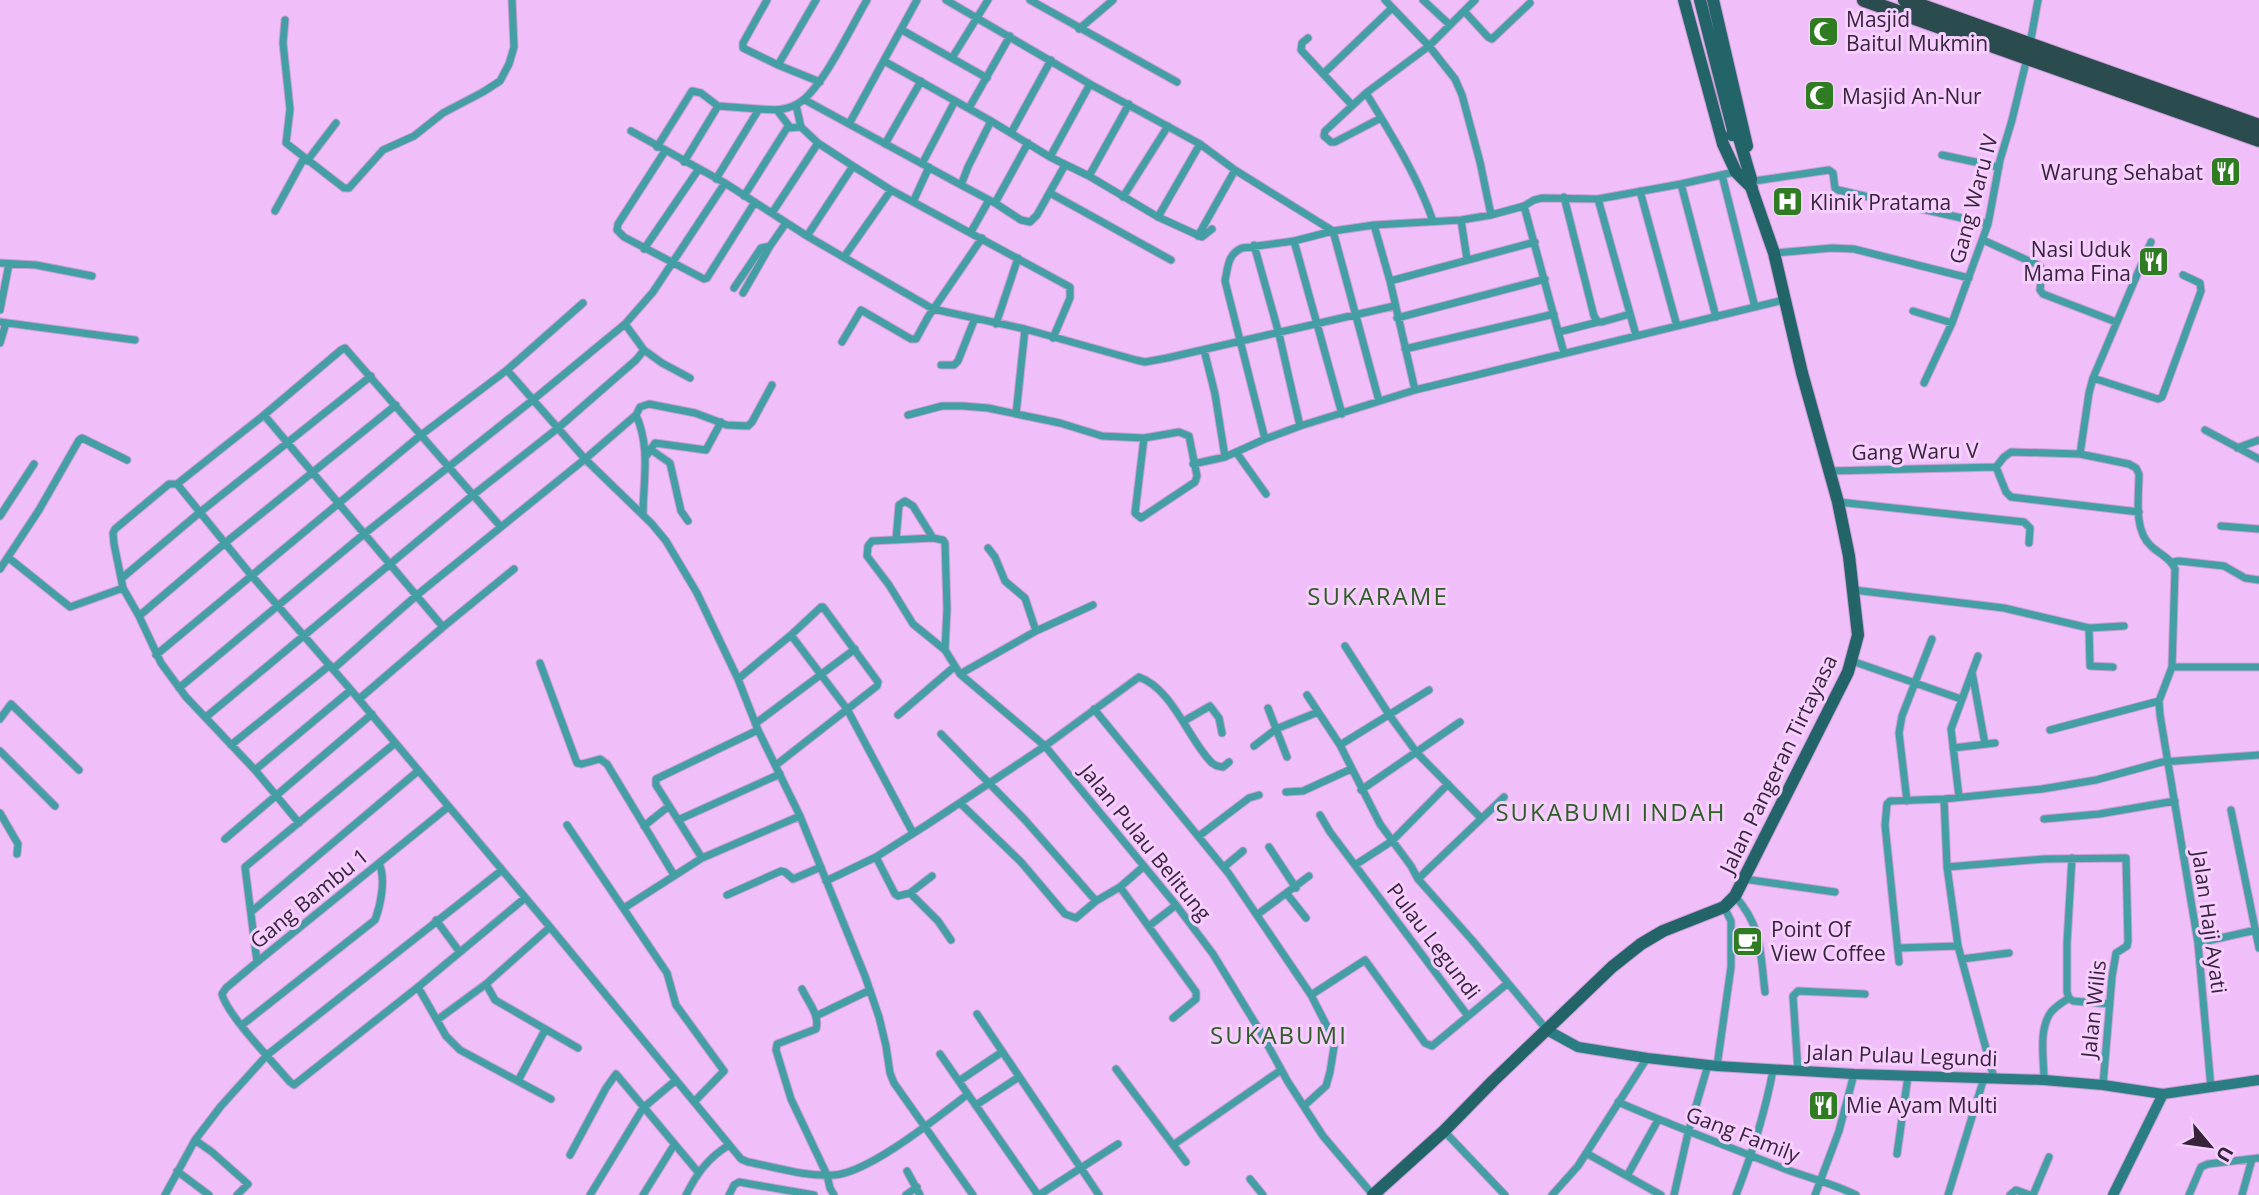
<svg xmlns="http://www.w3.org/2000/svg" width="2259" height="1195" font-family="'Open Sans',sans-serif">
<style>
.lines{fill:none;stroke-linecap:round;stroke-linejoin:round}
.street-casing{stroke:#cb9fd3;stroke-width:9}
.secondary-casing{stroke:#cb9fd3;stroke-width:12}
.primary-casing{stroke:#cb9fd3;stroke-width:14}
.highway-casing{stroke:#cb9fd3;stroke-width:16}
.street{stroke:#449fa5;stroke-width:7}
.secondary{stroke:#2a7d82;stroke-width:10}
.primary{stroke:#226468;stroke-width:12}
.highway{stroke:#2b4c4e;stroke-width:14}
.labels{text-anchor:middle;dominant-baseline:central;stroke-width:6;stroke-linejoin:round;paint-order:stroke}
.poi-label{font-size:21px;fill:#37233a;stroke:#f7cfff;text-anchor:start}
.street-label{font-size:21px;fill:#37233a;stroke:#f7cfff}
.quarter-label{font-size:24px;letter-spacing:2px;fill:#2e5d26;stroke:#f7cfff}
</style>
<rect width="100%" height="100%" fill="#f0bef9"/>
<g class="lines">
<defs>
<path id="street" d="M767 0 743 43V48L778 65 820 82
M946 0 1090 84 1200 144 1235 170 1333 231 1374 225 1461 220 1491 215 1524 206 1534 200 1542 198 1598 199 1681 184 1739 171
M1030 0 1177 82
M1385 0 1429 46 1455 79 1462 95 1480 162 1491 215
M1423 0 1450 25
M1465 12 1488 37 1492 39 1530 3
M285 20 283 43 290 109 286 143 344 188H349L383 150 414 136 443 113 483 92 500 81 509 64 514 47 512 0
M1079 29 1113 0
M902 30 987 78
M1308 38 1302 43 1301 50 1352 105
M2030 44 2038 0
M952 58 988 0
M884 61 991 121 1050 157 1089 176 1158 217 1202 237 1212 229
M778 65 816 0
M1323 74 1392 8
M1366 93C1391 134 1417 175 1433 221
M805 100 961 185 968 167 991 121
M796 105 801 127 818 143 853 166 891 190 1070 287V298L1053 338
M969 108 1010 36
M777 110 789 126
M1381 118 1335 142H1331L1324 136 1325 131 1366 93 1429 46 1475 0
M849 124 917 0
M631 131 725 183 807 236 933 309 1025 329 1136 360 1145 362 1167 358 1394 306
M1011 133 1051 60
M1028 143 995 203 1021 220 1030 222 1037 215 1065 165
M885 144 921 81
M657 147 692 91 701 93 718 106 759 109
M665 151 618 224 617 230 624 237 704 279 707 278 755 202
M1942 155 1999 167
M1050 157 1090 84
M307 161 336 123
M684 162 718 106
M922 164 955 101
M1722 175 1755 307
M1089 176 1129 104
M716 179 759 109C773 110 784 111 797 104 821 92 852 25 867 0
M1754 181 1829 170 1833 173 1835 188 1838 190 1988 224
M1681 184 1716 317
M961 185 995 203
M1640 191 1677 326
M1050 193 1171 260
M744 196 787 128 801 127
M1123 197 1168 126
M1564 197 1594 316 1598 322H1602L1630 314
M1598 199 1636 335
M913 202 929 167
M1524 206 1564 353
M275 211 304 158
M772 213 818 143
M1158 217 1200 144
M1461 220 1467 259
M1374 225 1390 281
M971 232 989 200
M807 236 853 166
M1198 236 1235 170
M1983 240 2040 266 2042 271 2040 290 2043 294 2116 322
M1294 241 1342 414
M1254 245 1279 334 1300 426
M644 249 698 170
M1774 253 1832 248 1854 249 1969 278
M844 257 891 190
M0 263 36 265 92 276
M734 288 761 248 770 246
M743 293 770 246 786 223
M0 310 9 264
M1913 311 1952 323
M1397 318 1545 279
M0 322 135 340
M996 324 1018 258
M1559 332 1598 322
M842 342 861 310 911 339H916L928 317 982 238
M0 343 6 323
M1405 349 1554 314
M644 350 662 363 690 378
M1204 350 1215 394 1225 457
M941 365H954L958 361 975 318
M507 370 585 459 652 524 666 541 697 593 738 679 758 730 800 816 865 976 879 1017 886 1046 890 1073 894 1083 973 1195
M2093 378 2158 399 2162 397 2201 291 2200 283 2183 275
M1924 383 1952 323 1988 224 2000 160 2012 120 2027 58
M1415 390 1390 281 1535 242
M1016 414 1025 329
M264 415 443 627
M636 415C651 448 643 481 643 515
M908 415 942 406H963L988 408 1060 423 1102 436 1144 438 1179 432 1189 436 1197 476 1195 482 1141 518 1135 513 1144 438
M2205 430 2259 459
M1265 439 1225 281C1228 266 1228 254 1242 248L1294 241 1333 231 1379 401
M2237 448 2259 440
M650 449 670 463 681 511 688 521
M1236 452 1266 494
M2080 454 2089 393 2093 378 2151 242
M647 455 655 443 706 450 721 422
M1193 464 1225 457 1265 439 1300 426 1415 390 1784 300
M1996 467 2006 492 2011 497 2139 512
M1829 471 1996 467 2004 457 2011 452 2080 454 2129 464 2136 468 2139 474C2139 496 2133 530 2151 546 2159 554 2171 558 2175 569L2172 667 2159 701 2160 715 2198 943 2211 1088
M177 484 264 415 341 350 345 348 501 527
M1838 502 2024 522 2030 528 2029 543
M0 516 34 464
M2221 526 2259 529
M933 538 872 541 868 546 867 556 889 585 913 624 945 650 960 674 1045 746 1176 905 1213 954 1260 1031 1288 1082 1323 1136 1373 1195
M896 540 899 505 905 501 913 506 933 538 943 540 945 543 947 609 945 650
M9 558 70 607 123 588
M2173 562 2179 561 2224 566 2245 578 2259 580
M0 569 39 510 79 440 82 438 127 460
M122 578 199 513 371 376
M1854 590 2004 608 2089 628 2124 626
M139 616 225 543 396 405
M2089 628 2090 666 2113 667
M1036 631 1093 605
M1345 646 1390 716 1417 753 1480 817
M156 655 421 435 507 370 583 303
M1852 661 1961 699
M540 663 577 763 582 764 600 759 607 764 674 875
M2172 667H2259
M333 669 417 595 585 459 636 415 640 407 649 404 695 413 727 425 748 426 752 422 772 385
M1972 672 1985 744
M960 674 1036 631 1025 598 1005 581 995 557 988 548
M738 679 791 635 847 709 913 833
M179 688 364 534 534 399 625 324 653 292 725 183
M1307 695 1340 745 1380 824 1411 866 1418 879 1472 940 1547 1030
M359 699 443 627 514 569
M1268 708 1287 757
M1094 709 1229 874 1311 995 1332 1036 1334 1047 1330 1072 1326 1086 1304 1106
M898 715 954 667
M206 717 473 495 558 428 636 360 644 350 625 324
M0 719 11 704 79 770
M1184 721 1210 706 1219 718 1222 733
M756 723 855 649
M2050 730 2159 701
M941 734 1025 820 1096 901 1120 887 1143 867
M231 745 330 665
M1340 745 1429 690
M1254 746 1276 729 1318 712
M1953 748 1995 743
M0 751 55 806
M776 765 877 686 878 682 823 607H821L791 635
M255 770 351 690
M1361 790 1460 722
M1286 792 1303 791 1351 769
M1959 797 1951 729 1978 656
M1944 799 1947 867 1958 946 1994 1078
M1907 801 1899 733 1902 716 1932 639
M960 803 1021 862 1065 914 1076 918 1096 901
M2231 810 2259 948
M0 813 18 844 17 854
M1320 815 1330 832 1468 1016
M2044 819 2099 814 2175 801
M678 820 780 774
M299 823 255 770 186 697 161 663 139 616 123 588 114 544 113 533 115 529 169 484H177L251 575 351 690 550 927 741 1159 748 1162C775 1167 806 1177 834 1175 869 1173 939 1116 968 1094
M567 825 667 973 676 1005 724 1071 694 1102
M644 826 669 806
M1199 836 1249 798 1259 795
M225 839 372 714
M1269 847 1296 888
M876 857 895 894 898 896 910 893 932 876
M702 858 656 785V779L758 730
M2072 858 2067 943V992L2069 998 2073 1001 2110 1004
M1355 865 1392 841 1448 784
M1224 867 1243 851
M1947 867 2044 859 2126 858 2128 941 2127 946 2116 953 2112 977 2103 1085
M1418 879 1504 797
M1744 879 1835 892
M826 881 876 857 928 824 1045 746 1139 677C1173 689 1189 741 1212 763 1217 767 1218 766 1223 767L1229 762
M1120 887 1196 992V999L1173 1018
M910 893 938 921 951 940
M1287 894 1306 918
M727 895 781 871 785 872 793 879 821 867
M1735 896C1763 928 1760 952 1765 992
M525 898 418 987 446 1036 460 1050 551 1099
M624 908 702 858 800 816
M251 912 418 771
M1258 914 1309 876
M436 920 459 951
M1149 926 1176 905
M2198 943 2256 930
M1899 948 1958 946
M1962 959 2009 953
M257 962 245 867 394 744
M1899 962 1885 825 1887 804 1890 801 1944 799 2042 789 2096 780 2162 762 2259 755
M486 984 495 1000 578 1048
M418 987 294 1085 290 1082C274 1063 227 1015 222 994L226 988 257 962 448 807
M802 989C808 1002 820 1015 816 1029L777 1044 776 1050 791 1099 827 1175 830 1188 834 1195
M1311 995 1365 960 1425 1043 1432 1046 1508 983
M977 1014 1099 1195
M816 1016 870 990
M437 1020 486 984 550 927
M242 1025 375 920C381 904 386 879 379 863
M940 1054 1038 1195
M1717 1066 1731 967V921L1724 907
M1116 1069 1186 1162
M1798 1071 1793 996 1798 991 1865 994
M2044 1080C2044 1059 2038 1030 2051 1012 2056 1006 2063 1002 2069 998
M518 1081 545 1030
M959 1081 1002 1052
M1618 1102C1673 1126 1729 1147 1785 1169 1809 1178 1832 1183 1856 1195
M976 1105 1019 1077
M1444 1131 1505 1195
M195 1140 212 1152 248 1184 237 1195
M1173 1145 1281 1070
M1586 1153 1661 1195
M1897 1154 1908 1076
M570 1155 606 1088 616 1074 698 1172
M177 1171 209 1195
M907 1171 920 1195
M1627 1176 1658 1120
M1250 1179 1263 1195
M165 1195 195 1140 221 1106 267 1055 502 870
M590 1195 643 1108 676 1080
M643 1195 674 1145
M686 1195C697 1173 708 1158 729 1145
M729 1195 734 1185 739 1182 814 1195
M906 1195 917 1187
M1039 1195 1118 1144
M1552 1195 1578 1166 1647 1058
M1674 1195 1688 1133 1708 1065
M1736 1195C1752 1154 1765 1113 1773 1070
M1815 1195 1839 1131 1854 1074
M1948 1195 1984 1078
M2010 1195 2016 1190 2030 1195
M2033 1195 2049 1157
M2189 1195 2201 1167 2208 1164 2259 1158
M2242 1195 2252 1159"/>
<path id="secondary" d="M1547 1030 1578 1047 1647 1058 1717 1066 1854 1074 2044 1080 2103 1085 2163 1094 2259 1080
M2113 1195 2163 1094"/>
<path id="primary" d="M1684 0 1723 144 1736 172 1752 188
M1700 0 1733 130 1732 135
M1713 0 1747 146
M1373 1195 1444 1131 1493 1081 1612 967 1641 944 1663 931 1724 907 1735 896 1848 672 1858 635 1849 556 1838 502 1802 373 1774 253 1750 184 1751 179 1739 138 1733 130"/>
<path id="highway" d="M1864 0 2259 140
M1905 0 2259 126"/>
</defs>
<!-- street casing -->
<use href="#street" class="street-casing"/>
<!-- secondary casing -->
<use href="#secondary" class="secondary-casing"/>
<!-- primary casing -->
<use href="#primary" class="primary-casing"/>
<!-- highway casing -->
<use href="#highway" class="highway-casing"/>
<!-- street -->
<use href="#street" class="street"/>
<!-- secondary -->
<use href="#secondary" class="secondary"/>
<!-- primary -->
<use href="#primary" class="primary"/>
<!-- highway -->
<use href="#highway" class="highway"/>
</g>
<!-- icons -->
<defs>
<symbol id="mosque-square" viewBox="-11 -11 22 22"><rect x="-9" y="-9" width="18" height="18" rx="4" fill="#307c23" stroke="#f7cfff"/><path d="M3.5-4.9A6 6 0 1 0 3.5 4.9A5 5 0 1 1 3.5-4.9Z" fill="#fff"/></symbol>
<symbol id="restaurant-square" viewBox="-11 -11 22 22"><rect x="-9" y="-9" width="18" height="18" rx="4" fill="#307c23" stroke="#f7cfff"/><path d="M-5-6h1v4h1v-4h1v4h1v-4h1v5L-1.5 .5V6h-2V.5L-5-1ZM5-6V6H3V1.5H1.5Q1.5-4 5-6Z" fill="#fff"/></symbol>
<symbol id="hospital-square" viewBox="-11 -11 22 22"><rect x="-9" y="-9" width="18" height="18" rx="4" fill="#307c23" stroke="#f7cfff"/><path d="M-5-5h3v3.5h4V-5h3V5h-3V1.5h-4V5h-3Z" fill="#fff"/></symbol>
<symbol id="cafe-square" viewBox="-11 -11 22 22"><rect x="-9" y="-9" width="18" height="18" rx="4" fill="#307c23" stroke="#f7cfff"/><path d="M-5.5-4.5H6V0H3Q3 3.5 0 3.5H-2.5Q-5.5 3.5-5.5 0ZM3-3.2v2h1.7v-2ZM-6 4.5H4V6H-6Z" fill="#fff"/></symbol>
</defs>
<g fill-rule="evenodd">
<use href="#mosque-square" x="1806" y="14" width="35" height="35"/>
<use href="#mosque-square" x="1802" y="78" width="35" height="35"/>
<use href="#restaurant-square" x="2208" y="154" width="35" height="35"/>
<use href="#hospital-square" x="1770" y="184" width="35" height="35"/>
<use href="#restaurant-square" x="2136" y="244" width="35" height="35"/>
<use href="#cafe-square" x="1730" y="924" width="35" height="35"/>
<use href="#restaurant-square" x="1806" y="1088" width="35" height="35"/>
</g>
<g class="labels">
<!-- poi labels -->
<g class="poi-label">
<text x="1846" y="19">Masjid<tspan x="1846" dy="24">Baitul Mukmin</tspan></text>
<text x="1842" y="96">Masjid An-Nur</text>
<text x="2203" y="172" text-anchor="end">Warung Sehabat</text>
<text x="1810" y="202">Klinik Pratama</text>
<text x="2131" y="249" text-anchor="end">Nasi Uduk<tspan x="2131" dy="24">Mama Fina</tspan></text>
<text x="1771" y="929">Point Of<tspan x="1771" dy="24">View Coffee</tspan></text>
<text x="1846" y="1105">Mie Ayam Multi</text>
</g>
<!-- street labels -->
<g class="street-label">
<text transform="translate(1973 199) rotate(-75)">Gang Waru IV</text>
<text transform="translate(1915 451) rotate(-1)">Gang Waru V</text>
<text transform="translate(1778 764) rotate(-64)">Jalan Pangeran Tirtayasa</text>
<text transform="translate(1146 842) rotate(51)">Jalan Pulau Belitung</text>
<text transform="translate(309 898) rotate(-39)">Gang Bambu 1</text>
<text transform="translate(2210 922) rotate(82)">Jalan Haji Ayati</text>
<text transform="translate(1434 941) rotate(53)">Pulau Legundi</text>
<text transform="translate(2093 1009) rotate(-84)">Jalan Wilis</text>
<text transform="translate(1902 1055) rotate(2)">Jalan Pulau Legundi</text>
<text transform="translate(1743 1134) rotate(21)">Gang Family</text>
</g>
<!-- quarter labels -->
<g class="quarter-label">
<text x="1378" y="595">SUKARAME</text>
<text x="1611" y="811">SUKABUMI INDAH</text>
<text x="1279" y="1034">SUKABUMI</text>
</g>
</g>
<!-- north arrow -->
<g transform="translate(2210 1146) rotate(119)" stroke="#f7cfff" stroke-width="5" paint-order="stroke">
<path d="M0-5L12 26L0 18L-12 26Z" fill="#37233a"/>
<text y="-10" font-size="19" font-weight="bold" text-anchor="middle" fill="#37233a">U</text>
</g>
</svg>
